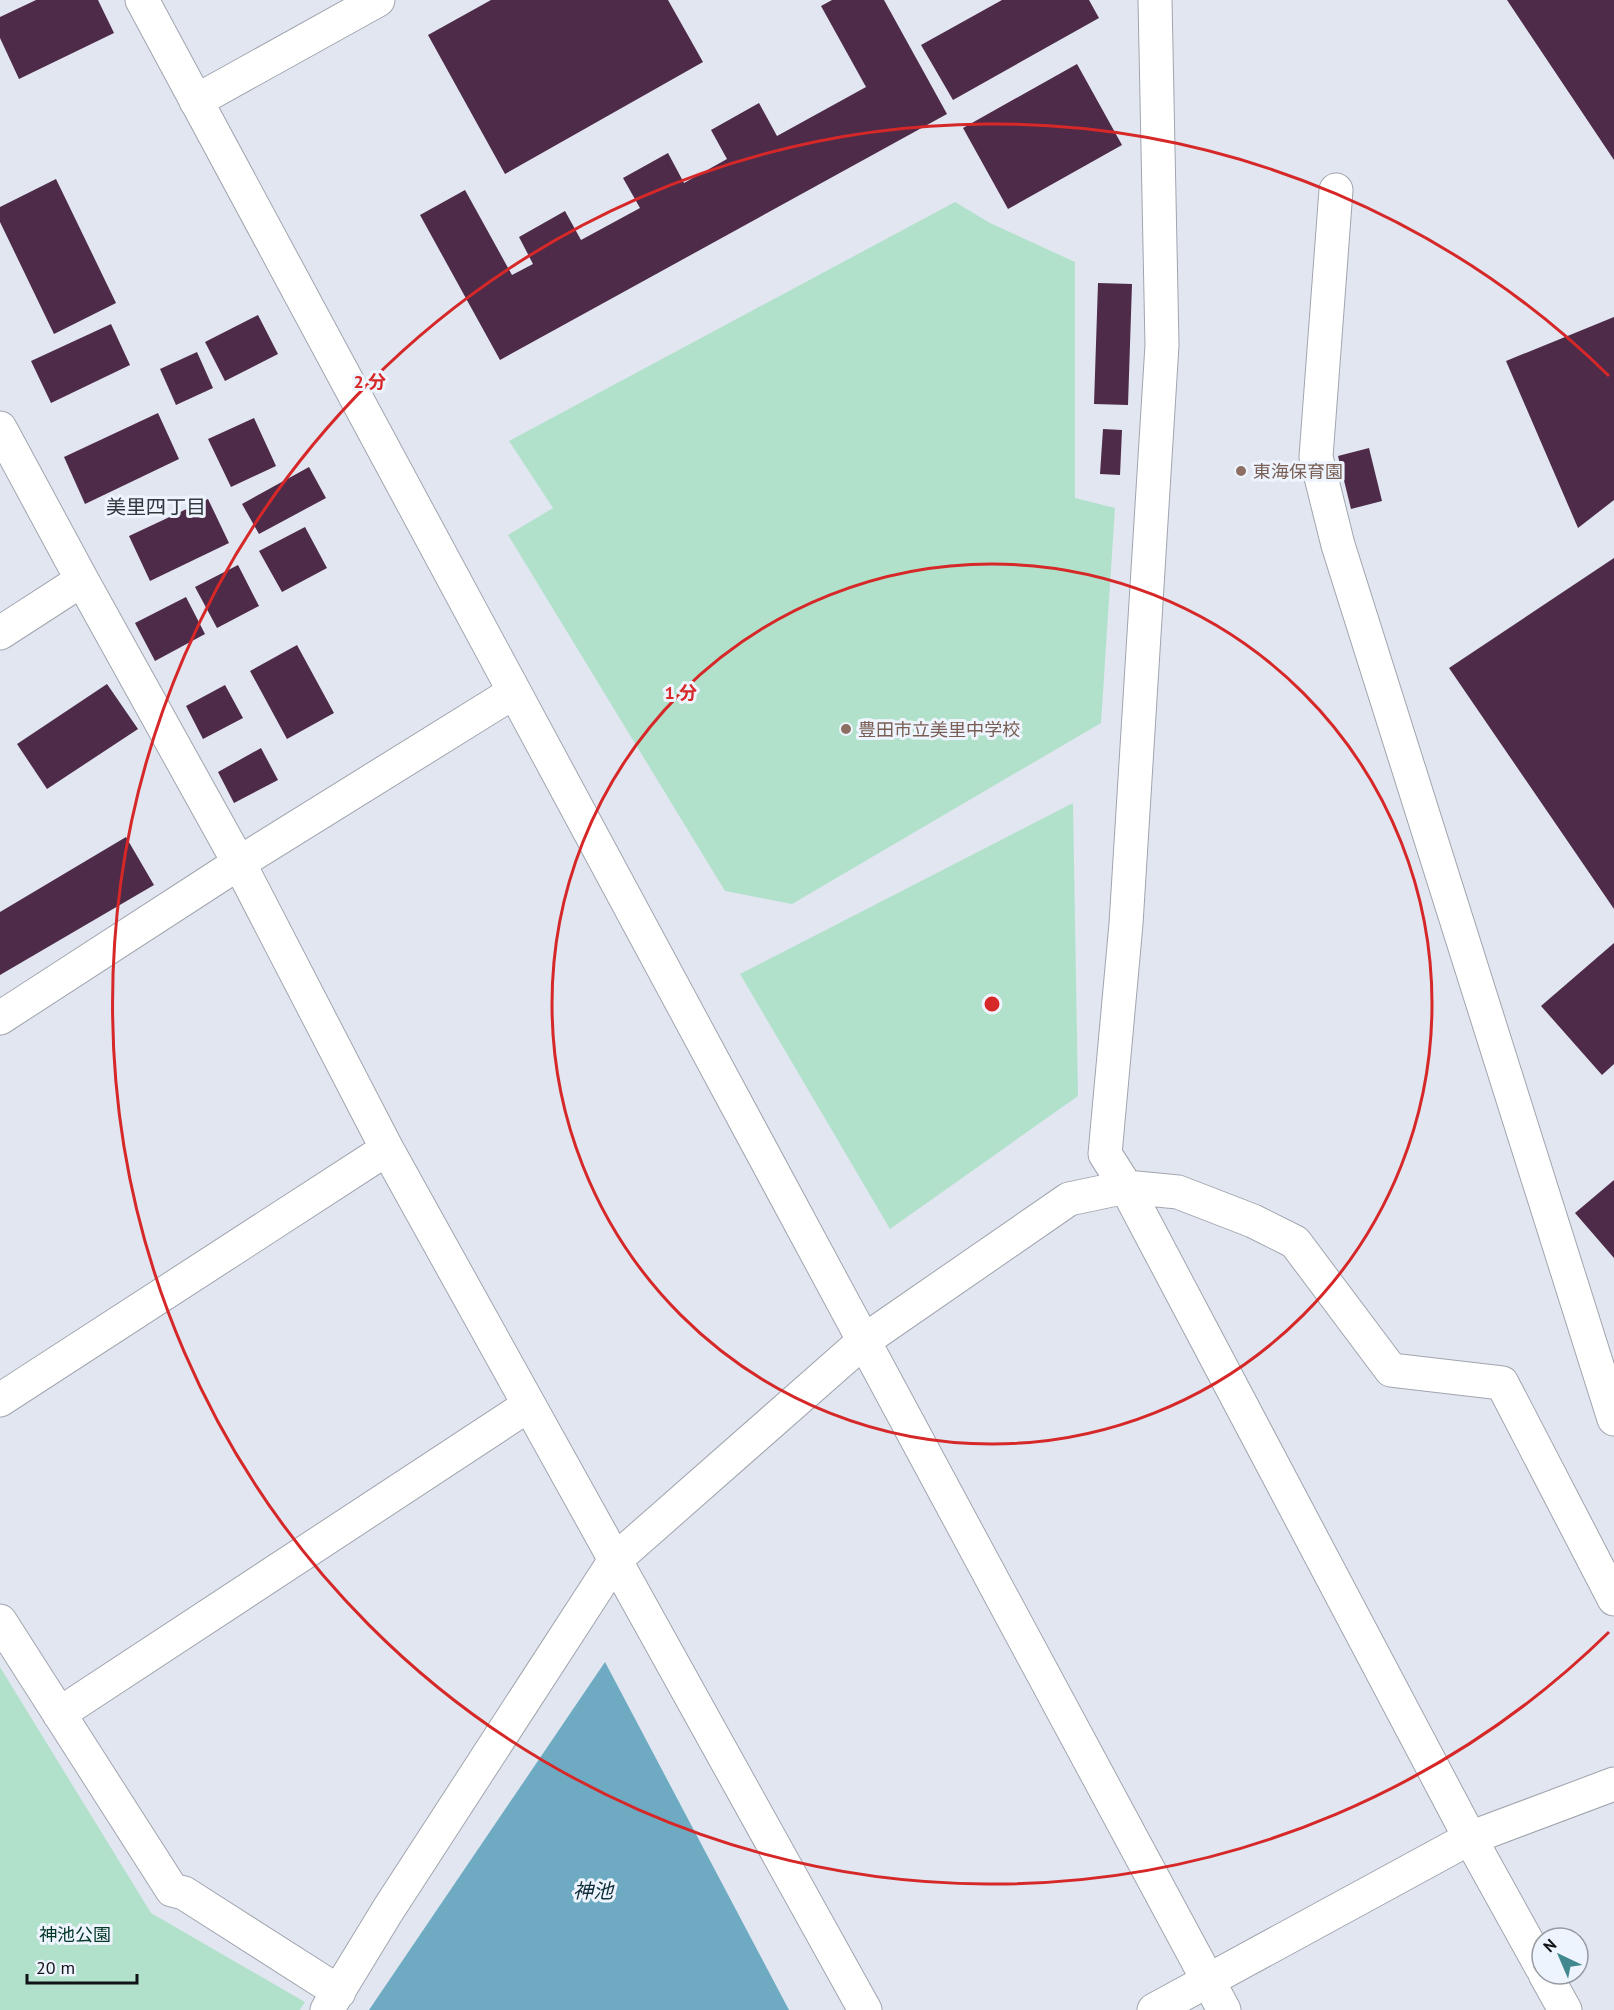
<svg xmlns="http://www.w3.org/2000/svg" width="1614" height="2010" font-family="'PT Sans','Noto Sans JP',sans-serif">
<style>
.green{fill:#b2e1cb}
.water{fill:#6eabc2}
.building{fill:#4f2b4a}
.lines{fill:none;stroke-linecap:round;stroke-linejoin:round}
.minor-casing{stroke:#a0a5ae;stroke-width:35}
.tertiary-casing{stroke:#a0a5ae;stroke-width:35}
.minor{stroke:#fff;stroke-width:33}
.tertiary{stroke:#fff;stroke-width:33}
.ring{fill:none;stroke:#d62828;stroke-width:3}
.education-dot{fill:#8d6e63;stroke:#eef4fd;stroke-width:2}
.labels{text-anchor:middle;dominant-baseline:central;stroke-width:6;stroke-linejoin:round;paint-order:stroke}
.education-label{font-size:18px;fill:#785e54;stroke:#eef4fd;text-anchor:start}
.park-label{font-size:18px;fill:#033726;stroke:#eef4fd}
.neighbourhood-label{font-size:20px;fill:#32363d;stroke:#eef4fd}
.water-label{font-size:20px;font-style:italic;fill:#102e39;stroke:#eef4fd}
.centre{fill:#d62828;stroke:#eef4fd;stroke-width:3}
.ring-label{font-size:18px;text-anchor:middle;font-weight:bold;fill:#d62828;stroke:#eef4fd;stroke-width:6;stroke-linejoin:round;paint-order:stroke}
</style>
<rect width="100%" height="100%" fill="#e1e6f0"/>
<!-- green -->
<path class="green" d="M955 202 990 223 1075 262V498L1115 508 1101 723 792 904 725 891 508 535 553 508 509 441Z
M1073 803 1078 1096 890 1229 740 974Z
M0 1667 151 1913 305 2002 300 2010H0Z"/>
<!-- water -->
<path class="water" d="M605 1662 789 2010H369Z"/>
<!-- building -->
<path class="building" d="M36 0H98L114 33 19 79 0 38V17Z
M491 0H668L703 62 505 174 428 35Z
M832 0H884L947 114 500 360 420 215 465 190 512 275 533 264 519 237 565 211 581 240 640 208 623 178 668 153 684 183 727 159 711 130 759 103 777 136 866 87 821 6Z
M1002 0H1089L1099 18 953 100 921 45Z
M1507 0H1614V160Z
M1077 64 1122 145 1008 209 963 128Z
M56 179 116 303 54 334 0 222V207Z
M1098 283 1132 284 1128 405 1094 404Z
M258 315 278 354 225 381 205 342Z
M1614 317V500L1578 528 1506 361Z
M111 324 130 365 51 403 31 361Z
M197 352 213 388 176 405 160 369Z
M158 413 179 459 85 504 64 457Z
M254 418 276 466 231 487 208 439Z
M1103 429 1122 430 1120 475 1100 474Z
M1369 448 1382 501 1351 509 1338 456Z
M309 467 326 498 259 534 242 504Z
M208 499 229 543 150 581 129 536Z
M305 527 327 568 282 592 259 551Z
M1614 558V909L1449 668Z
M238 565 259 606 217 628 195 587Z
M186 597 205 634 155 661 135 623Z
M297 645 334 713 287 739 250 671Z
M107 684 138 729 47 789 17 744Z
M225 685 243 718 203 739 186 706Z
M261 748 278 780 234 803 218 772Z
M126 837 154 885 0 975V912Z
M1614 943V1064L1602 1075 1541 1006Z
M1614 1180V1258L1575 1213Z"/>
<g class="lines">
<defs>
<path id="minor" d="M1155 0 1162 345 1126 924 1105 1154 1126 1187 1470 1838 1542 1968
M196 101 378 0
M1336 190 1316 457 1338 545 1614 1419
M0 428 82 580 239 863 387 1149 865 2010
M0 633 82 580
M0 1400 387 1149
M0 1621 172 1890 184 1893 339 1992
M59 1714 529 1405
M1545 1974 1565 2010
M327 2010 388 1910 615 1560 865 1340 1069 1199 1126 1187 1178 1192 1253 1221 1295 1242 1391 1370 1502 1383 1614 1599
M1154 2010 1470 1838 1614 1784"/>
<path id="tertiary" d="M142 0 1224 2010
M0 1018 239 863 514 692"/>
</defs>
<!-- minor casing -->
<use href="#minor" class="minor-casing"/>
<!-- tertiary casing -->
<use href="#tertiary" class="tertiary-casing"/>
<!-- minor -->
<use href="#minor" class="minor"/>
<!-- tertiary -->
<use href="#tertiary" class="tertiary"/>
</g>
<!-- distance rings -->
<g class="ring">
<circle cx="992" cy="1004" r="440"/>
<path d="M1609 1632A880 880 0 1 1 1609 376"/>
</g>
<!-- markers -->
<g class="education-dot">
<circle cx="1241" cy="471" r="6"/>
<circle cx="846" cy="729" r="6"/>
</g>
<g class="labels">
<!-- education labels -->
<g class="education-label">
<text x="1253" y="471">東海保育園</text>
<text x="858" y="729">豊田市立美里中学校</text>
</g>
<!-- park labels -->
<g class="park-label">
<text x="75" y="1934">神池公園</text>
</g>
<!-- neighbourhood labels -->
<g class="neighbourhood-label">
<text x="156" y="507">美里四丁目</text>
</g>
<!-- water labels -->
<g class="water-label">
<text x="593" y="1891">神池</text>
</g>
</g>
<circle cx="992" cy="1004" r="9" class="centre"/>
<g class="ring-label">
<text x="370" y="388">2 分</text>
<text x="681" y="699">1 分</text>
</g>
<!-- north arrow -->
<g transform="translate(1560 1956) rotate(316)"><circle r="28" fill="#eef4fd" stroke="#969aa1" stroke-width="1.5"/>
<path d="M0-4.5L10 22L0 15L-10 22Z" fill="#41888f"/>
<text y="-9" font-size="16" font-weight="bold" text-anchor="middle" fill="#111316">N</text>
</g>
<!-- scale -->
<path d="M27 1974v9h110v-9" fill="none" stroke="#111316" stroke-width="3"/>
<text x="36" y="1974" font-size="18" fill="#111316" stroke="#eef4fd" stroke-width="4.5" paint-order="stroke">20 m</text>
</svg>
